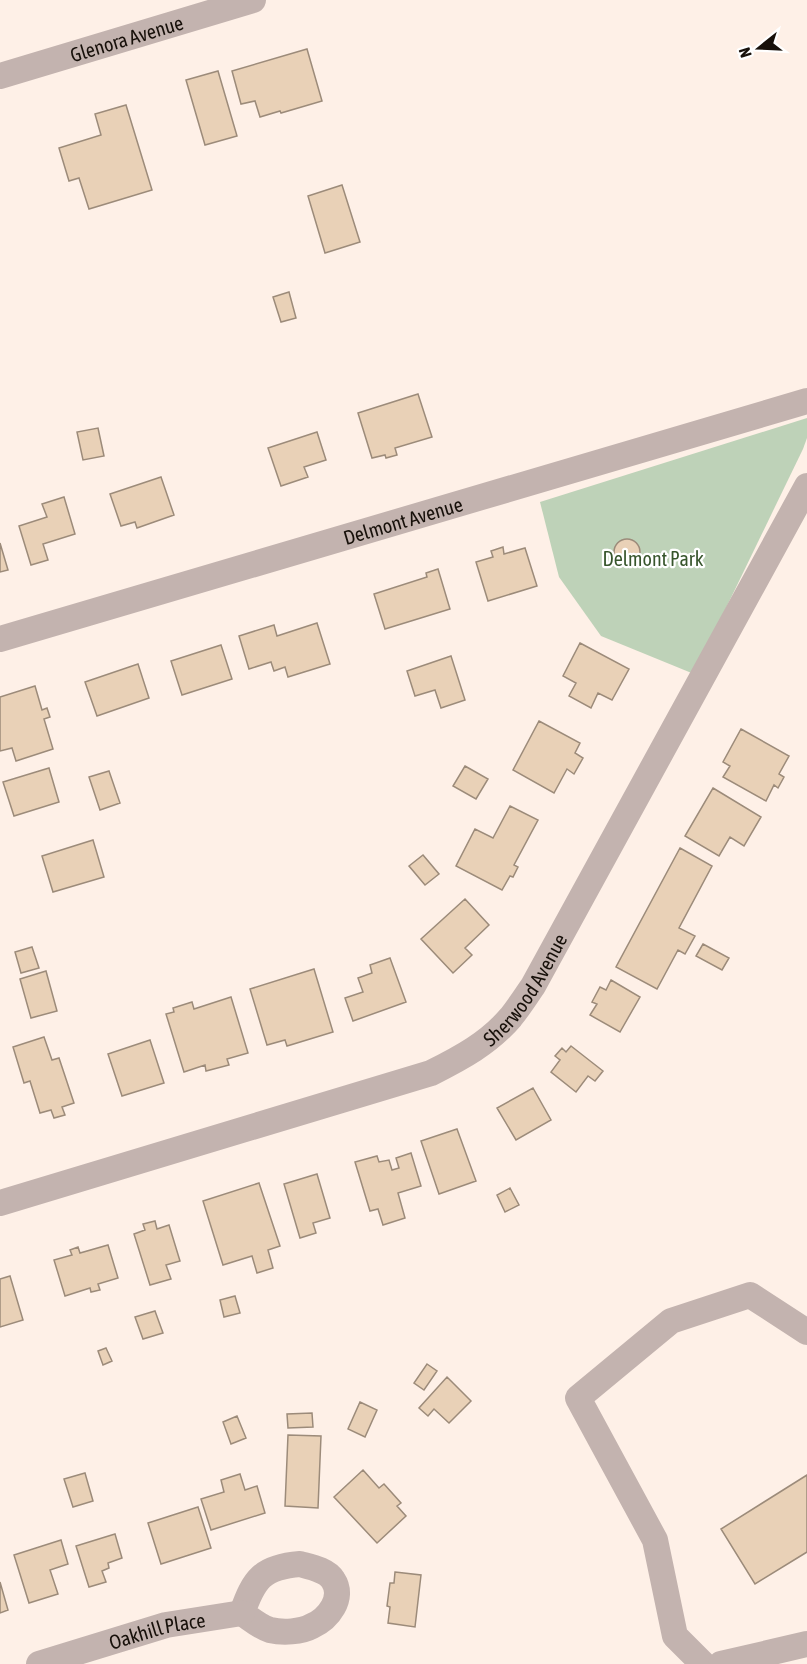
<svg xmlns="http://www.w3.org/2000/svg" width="807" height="1664" font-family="'Asap Condensed',sans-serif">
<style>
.green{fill:#bed2b8}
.building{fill:#e9d1b7;stroke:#9c8b7a;stroke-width:1.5}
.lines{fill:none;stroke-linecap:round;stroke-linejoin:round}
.minor{stroke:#c3b3af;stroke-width:26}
.labels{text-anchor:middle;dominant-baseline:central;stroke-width:4.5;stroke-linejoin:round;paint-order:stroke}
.street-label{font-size:20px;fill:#17100a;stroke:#fff}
.park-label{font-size:20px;fill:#37552c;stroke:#fff}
</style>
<rect width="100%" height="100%" fill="#fef0e7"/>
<!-- green -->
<path class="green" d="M807 418V438L803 449 694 674 601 636 559 577 540 502Z"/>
<!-- building -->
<path class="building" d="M307 49 322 101 281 113 280 111 260 117 255 101 241 104 232 71Z
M218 71 237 136 205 145 186 80Z
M126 105 152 190 89 209 79 178 69 181 59 148 101 135 95 114Z
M342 185 360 242 325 253 308 196Z
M289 292 296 318 281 322 273 297Z
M418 394 432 437 395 448 397 455 386 458 385 455 372 458 358 413Z
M98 428 104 456 83 460 77 432Z
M317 432 326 460 304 467 308 477 281 486 268 448Z
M161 477 174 515 137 528 135 522 121 526 110 494Z
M64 497 75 534 43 544 48 560 31 565 19 526 47 517 42 504Z
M614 552a13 13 0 1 1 26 0a13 13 0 1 1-26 0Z
M0 543 8 570 0 572Z
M503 547 504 554 525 548 537 586 488 601 476 562 493 557 491 551Z
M438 569 450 609 385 629 374 594 427 577 426 573Z
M317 623 330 664 288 677 285 667 274 671 271 662 249 669 239 636 274 625 277 636Z
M580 643 629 669 612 700 598 693 591 708 569 696 576 683 563 676Z
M221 645 232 679 182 695 171 661Z
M451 656 465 700 441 708 435 690 415 696 407 671Z
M138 664 149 698 97 716 85 682Z
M35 686 42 710 47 708 50 717 44 719 53 749 16 761 12 748 0 751V697Z
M539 721 580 743 575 753 583 758 574 774 567 769 554 793 513 770Z
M741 729 789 756 779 774 784 777 778 788 774 785 766 801 723 777 730 766 723 762Z
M465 766 488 779 476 799 453 786Z
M49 768 59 802 14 816 3 782Z
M109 771 120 803 100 810 89 777Z
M713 788 761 817 744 846 730 837 719 856 685 836Z
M510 806 538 820 514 865 518 867 513 877 510 876 502 890 456 866 475 829 493 838Z
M93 840 104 877 53 892 42 856Z
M680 848 712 866 679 928 695 936 685 954 678 950 657 989 616 967Z
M423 855 439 874 425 885 409 866Z
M465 899 489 925 465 948 472 955 453 973 421 939Z
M703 944 729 958 722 970 696 956Z
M32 947 39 968 21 973 15 952Z
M390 958 406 1002 353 1021 345 998 363 992 358 978 372 973 370 965Z
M314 969 333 1032 287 1046 285 1040 267 1045 250 989Z
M46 971 57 1011 31 1018 20 979Z
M611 980 640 997 620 1032 590 1015 597 1004 592 1002 600 987 606 990Z
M231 997 248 1053 227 1059 229 1065 206 1071 205 1065 184 1072 166 1014 174 1012 173 1008 192 1002 194 1009Z
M44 1037 52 1060 59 1058 74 1103 62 1107 65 1115 54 1118 51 1110 40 1113 30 1081 24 1083 13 1047Z
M150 1040 164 1083 122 1096 108 1054Z
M571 1046 603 1071 595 1081 588 1076 576 1092 551 1072 560 1060 555 1056 562 1048 566 1052Z
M533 1088 551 1120 516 1140 497 1108Z
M457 1129 476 1181 439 1194 421 1141Z
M411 1153 421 1186 398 1193 405 1218 383 1225 378 1209 370 1211 355 1162 377 1156 379 1162 389 1160 392 1170 399 1168 396 1158Z
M317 1174 330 1218 313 1223 316 1233 300 1238 284 1184Z
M259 1183 280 1246 268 1250 273 1268 257 1273 252 1256 223 1265 203 1201Z
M510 1188 519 1205 505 1212 497 1195Z
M155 1221 157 1229 169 1225 180 1261 166 1265 171 1279 150 1285 134 1234 145 1230 143 1224Z
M108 1245 118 1278 98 1284 100 1290 91 1292 90 1288 65 1296 54 1260 72 1255 70 1250 78 1247 80 1253Z
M10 1276 23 1320 0 1327V1279Z
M235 1296 240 1313 224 1317 220 1300Z
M155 1311 163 1333 143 1339 135 1317Z
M106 1348 112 1361 103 1365 98 1351Z
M427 1364 437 1371 424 1390 414 1383Z
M447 1377 471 1401 449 1423 434 1409 428 1416 419 1408Z
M360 1402 377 1410 365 1437 348 1429Z
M312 1413 313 1427 288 1428 287 1414Z
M237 1416 246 1438 231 1444 223 1422Z
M288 1435 321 1436 318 1508 285 1506Z
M363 1470 379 1488 384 1484 401 1503 397 1506 406 1516 377 1543 334 1497Z
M85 1473 93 1501 73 1507 64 1479Z
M240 1474 245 1490 257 1486 265 1513 211 1530 201 1499 224 1492 221 1480Z
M807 1475V1552L755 1584 721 1529Z
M198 1507 211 1548 161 1564 148 1523Z
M115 1534 122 1558 108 1563 109 1568 102 1571 106 1582 89 1587 76 1546Z
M61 1540 68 1564 50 1570 58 1594 29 1603 14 1555Z
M395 1572 421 1575 415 1627 388 1623 390 1607 387 1606 390 1583H394Z
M0 1582 8 1610 0 1613Z"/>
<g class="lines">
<!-- minor -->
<g class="minor">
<path id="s1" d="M0 76 253 0"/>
<path id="s2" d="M0 639 807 401"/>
<path id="s3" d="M0 1203 431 1073C461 1058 489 1043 511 1017 519 1007 526 996 533 986L807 486"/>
<path d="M300 1564C311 1567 327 1570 333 1580 345 1598 328 1619 312 1626 301 1632 283 1633 270 1630 260 1627 251 1619 242 1613 254 1579 262 1567 300 1564Z"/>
<path id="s4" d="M39 1664 166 1625 242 1613"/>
<path d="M703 1664 675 1636 655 1540 578 1398 671 1321 750 1295 807 1332"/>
<path d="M721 1664 807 1644"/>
</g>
</g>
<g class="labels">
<!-- street labels -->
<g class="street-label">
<text stroke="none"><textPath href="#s1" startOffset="132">Glenora Avenue</textPath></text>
<text stroke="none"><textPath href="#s2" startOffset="420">Delmont Avenue</textPath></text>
<text stroke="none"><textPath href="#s3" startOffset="579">Sherwood Avenue</textPath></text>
<text stroke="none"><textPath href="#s4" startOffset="123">Oakhill Place</textPath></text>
</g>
<!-- park labels -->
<g class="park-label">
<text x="653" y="558">Delmont Park</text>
</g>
</g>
<!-- north arrow -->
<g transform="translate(759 48) rotate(252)" stroke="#ffffff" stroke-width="4.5" paint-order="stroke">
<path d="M0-4.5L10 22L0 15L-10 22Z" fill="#17100a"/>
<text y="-9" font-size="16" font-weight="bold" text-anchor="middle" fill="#17100a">N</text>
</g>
</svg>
